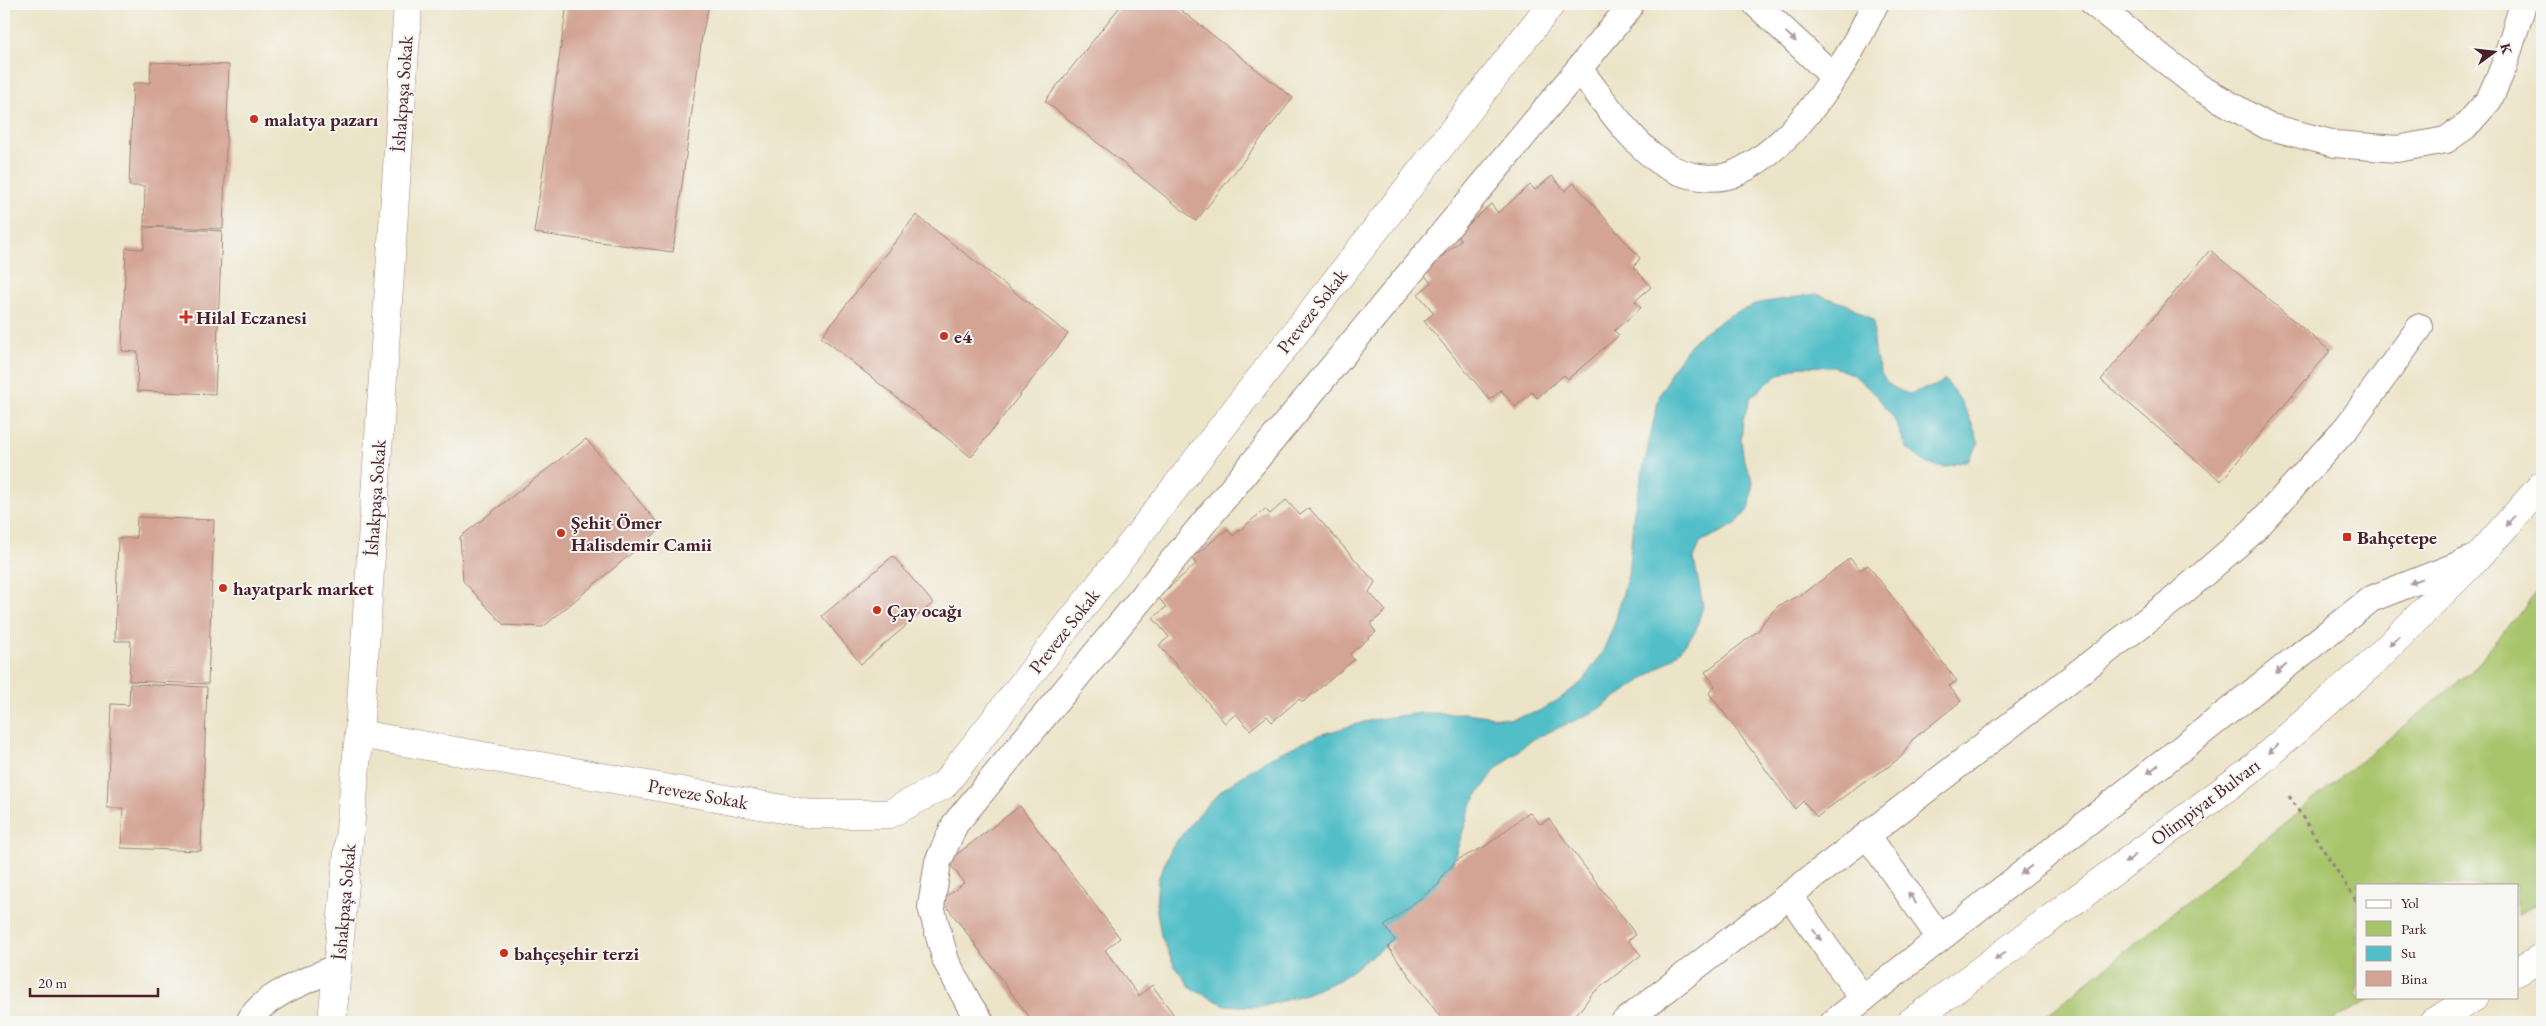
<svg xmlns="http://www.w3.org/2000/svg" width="2546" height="1026" font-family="'EB Garamond',serif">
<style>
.built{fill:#eed7bb}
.green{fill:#a8c56c;stroke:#79724c}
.water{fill:#51bec8;stroke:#4e6e7a}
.building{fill:#d3a393}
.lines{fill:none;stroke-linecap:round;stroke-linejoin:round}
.service-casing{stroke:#9b827a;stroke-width:28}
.minor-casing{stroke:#9b827a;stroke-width:29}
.tertiary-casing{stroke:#9b827a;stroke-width:29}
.primary-casing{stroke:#9b827a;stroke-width:29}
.trunk-casing{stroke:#9b827a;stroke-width:29}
.path{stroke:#9b827a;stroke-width:3;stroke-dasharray:4 4;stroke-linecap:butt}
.service{stroke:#fff;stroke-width:26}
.minor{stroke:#fff;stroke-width:28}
.tertiary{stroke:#fff;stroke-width:28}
.primary{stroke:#fff;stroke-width:28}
.trunk{stroke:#fff;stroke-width:28}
.oneway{fill:#ae9aa0}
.poi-dot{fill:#c8321e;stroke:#f6f6f2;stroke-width:2}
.labels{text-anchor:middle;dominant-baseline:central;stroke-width:4;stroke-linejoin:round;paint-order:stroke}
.street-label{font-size:19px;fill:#4a1f2b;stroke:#f6f6f2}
.poi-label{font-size:19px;font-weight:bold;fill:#4a1f2b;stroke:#f6f6f2;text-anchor:start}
</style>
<rect width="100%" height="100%" fill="#f6f6f2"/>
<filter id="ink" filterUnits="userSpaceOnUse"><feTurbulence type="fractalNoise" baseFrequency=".02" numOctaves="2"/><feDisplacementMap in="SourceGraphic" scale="10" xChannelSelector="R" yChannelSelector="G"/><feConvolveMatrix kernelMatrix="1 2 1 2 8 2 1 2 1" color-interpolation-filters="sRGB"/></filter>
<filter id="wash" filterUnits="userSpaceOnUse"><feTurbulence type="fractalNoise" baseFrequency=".0096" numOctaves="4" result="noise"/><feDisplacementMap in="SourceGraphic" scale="20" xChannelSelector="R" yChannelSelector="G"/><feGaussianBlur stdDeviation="1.12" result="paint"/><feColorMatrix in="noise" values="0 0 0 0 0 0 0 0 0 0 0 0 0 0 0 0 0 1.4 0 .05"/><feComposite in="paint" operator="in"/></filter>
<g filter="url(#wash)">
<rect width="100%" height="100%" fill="#ece4c8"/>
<!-- built -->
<path class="built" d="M255 4H326V9Z"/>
<!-- green -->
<path class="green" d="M2542 586V901L2517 915V885H2357V997H2374L2330 1022H2038L2470 673Z"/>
<!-- water -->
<path class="water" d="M1816 294 1849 305 1874 321C1873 338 1875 374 1890 385 1895 389 1902 391 1908 394L1935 386 1945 380C1962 399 1971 419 1979 443L1968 460 1945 467 1927 464 1907 448 1893 417 1876 395 1854 375 1834 367 1800 366 1775 377 1751 397 1743 419 1741 441 1744 461 1753 481 1750 507 1735 525 1700 542 1694 559 1703 606 1695 632 1674 657 1639 682 1594 712 1531 740 1496 769 1472 803 1442 896 1409 928 1339 980 1306 994 1261 1007 1225 1005 1192 989 1174 965 1161 936 1156 905 1158 879 1172 847 1198 815 1222 790 1267 759 1319 735 1371 720 1420 713H1466L1510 719 1537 712 1558 700 1582 682 1602 653 1614 625 1628 575 1634 511 1659 397 1673 368 1695 339 1728 316 1760 303Z"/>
<g id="blocks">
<!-- building -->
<path class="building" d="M567 4H709L702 36 673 252 534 233Z
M1122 4H1173L1293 98 1196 221 1045 101Z
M151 62 229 65 223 229 144 226 145 186H129L133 83H150Z
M1552 176 1565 191 1574 183 1640 258 1634 267 1651 287 1635 301 1641 308 1614 331 1619 335 1568 379 1564 375 1537 398 1532 392 1515 407 1501 390 1490 400 1424 321 1434 313 1418 294 1431 283 1423 273 1461 240 1457 235 1491 204 1498 213 1530 185 1535 190Z
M916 215 1068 334 971 457 821 337Z
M144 227 222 231 215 394 137 391 138 352 122 351 126 248 144 249Z
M2210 250 2330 351 2221 481 2101 380Z
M586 439 662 528 543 627 504 625 463 581 460 537Z
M1286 500 1300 515 1309 508 1375 582 1369 592 1386 611 1370 624 1376 632 1350 654 1354 660 1303 702 1299 699 1272 722 1267 716 1250 730 1236 714 1225 723 1159 645 1169 637 1153 618 1166 607 1158 597 1196 564 1192 558 1227 529 1233 536 1265 509 1270 514Z
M137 517 214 520 208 684 129 681 131 641H115L118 538H136Z
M893 556 933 603 861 664 822 616Z
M1850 558 1860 570 1868 565 1957 681 1949 686 1961 701 1912 740 1902 756 1884 770 1863 782 1817 817 1803 801 1795 809 1709 693 1715 686 1705 672 1759 630 1764 621 1778 606 1806 592Z
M130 684 207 687 201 851 121 848 123 808H107L111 704 129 705Z
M1020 806 1120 938 1105 950 1139 996 1152 985 1179 1022H1033L942 900 964 883 948 861Z
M1529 812 1540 824 1549 819 1636 935 1628 940 1641 955 1592 994 1581 1009 1566 1022H1444L1388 947 1395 940 1384 926 1439 884 1443 875 1457 860 1486 846Z"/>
</g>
</g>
<g filter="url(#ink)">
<use href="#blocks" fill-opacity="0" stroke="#9b827a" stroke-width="1"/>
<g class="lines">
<defs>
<path id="service" d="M1756 4 1833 76
M2094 4 2199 87 2267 126 2335 144 2397 149 2446 140 2466 126 2489 100 2504 66 2523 4
M1579 69C1605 102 1630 142 1665 165 1685 177 1717 183 1738 172 1798 143 1848 62 1875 4
M1867 835 1940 938
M1789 895 1863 999
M249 1022C262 995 311 979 337 967
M981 1022 970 1006 946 961 931 907 938 862 955 824 1629 8
M1624 1022 2177 597 2253 531 2347 427 2420 327
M1834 1022 2371 599 2478 557"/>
<path id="minor" d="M359 734 811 814H889L944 785 1551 4"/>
<path id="tertiary" d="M332 1022 359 734 408 4"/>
<path id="primary" d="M1911 1022 2249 771 2369 666 2478 557 2542 485"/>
<path id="trunk" d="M2517 972 2542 957
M2433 1022 2475 997"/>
</defs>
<!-- service casing -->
<use href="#service" class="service-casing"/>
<!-- minor casing -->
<use href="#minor" class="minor-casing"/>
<!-- tertiary casing -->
<use href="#tertiary" class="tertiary-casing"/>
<!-- primary casing -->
<use href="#primary" class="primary-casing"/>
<!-- trunk casing -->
<use href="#trunk" class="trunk-casing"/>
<!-- path -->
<path class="path" d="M2289 796 2357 902"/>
<!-- service -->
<use href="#service" class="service"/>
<!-- minor -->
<use href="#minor" class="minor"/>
<!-- tertiary -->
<use href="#tertiary" class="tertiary"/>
<!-- primary -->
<use href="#primary" class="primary"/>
<!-- trunk -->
<use href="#trunk" class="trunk"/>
</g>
<!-- one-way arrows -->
<defs><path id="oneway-solid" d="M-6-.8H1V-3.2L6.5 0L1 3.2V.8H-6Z" transform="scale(1.25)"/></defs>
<g class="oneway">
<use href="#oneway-solid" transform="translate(1791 37) rotate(43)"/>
<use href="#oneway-solid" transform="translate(2510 521) rotate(132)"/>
<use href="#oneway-solid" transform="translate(2416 581) rotate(159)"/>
<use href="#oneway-solid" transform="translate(2394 641) rotate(135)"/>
<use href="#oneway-solid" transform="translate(2281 669) rotate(142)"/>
<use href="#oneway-solid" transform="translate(2273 749) rotate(139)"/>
<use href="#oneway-solid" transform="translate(2153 769) rotate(142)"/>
<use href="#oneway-solid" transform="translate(2130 859) rotate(143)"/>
<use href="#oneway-solid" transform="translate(2026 870) rotate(142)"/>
<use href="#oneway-solid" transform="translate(1912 898) rotate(-126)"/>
<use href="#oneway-solid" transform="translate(1817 935) rotate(54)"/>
<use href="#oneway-solid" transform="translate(2000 956) rotate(143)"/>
</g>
</g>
<!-- markers -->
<g class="poi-dot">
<circle cx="254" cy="119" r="5"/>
<path d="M183.5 309.5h5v5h5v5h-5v5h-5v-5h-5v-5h5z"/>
<circle cx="944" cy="336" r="5"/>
<circle cx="561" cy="533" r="5"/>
<rect x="2342" y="532" width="10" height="10" rx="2.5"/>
<circle cx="223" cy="588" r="5"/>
<circle cx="877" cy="610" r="5"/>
<circle cx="504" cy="953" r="5"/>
</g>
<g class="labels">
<!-- street labels -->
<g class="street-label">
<text transform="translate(402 94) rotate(-86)">İshakpaşa Sokak</text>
<text transform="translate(1312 311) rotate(-52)">Preveze Sokak</text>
<text transform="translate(375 498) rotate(-86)">İshakpaşa Sokak</text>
<text transform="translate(1064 631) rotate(-52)">Preveze Sokak</text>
<text transform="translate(698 794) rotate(10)">Preveze Sokak</text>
<text transform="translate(2205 802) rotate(-37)">Olimpiyat Bulvarı</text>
<text transform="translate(344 902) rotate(-85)">İshakpaşa Sokak</text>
</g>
<!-- poi labels -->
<g class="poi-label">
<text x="264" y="119">malatya pazarı</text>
<text x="196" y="317">Hilal Eczanesi</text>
<text x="954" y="336">e4</text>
<text x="571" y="522">Şehit Ömer<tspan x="571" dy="22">Halisdemir Camii</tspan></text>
<text x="2357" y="537">Bahçetepe</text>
<text x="233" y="588">hayatpark market</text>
<text x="887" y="610">Çay ocağı</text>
<text x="514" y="953">bahçeşehir terzi</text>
</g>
</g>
<!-- margin -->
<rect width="2546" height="1026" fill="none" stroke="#f6f6f2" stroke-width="20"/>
<!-- legend -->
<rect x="2356" y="884" width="162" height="115" fill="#f6f6f2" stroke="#b1a0a2"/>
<rect x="2366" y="900" width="25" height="8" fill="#ffffff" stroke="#b1a0a2"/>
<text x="2401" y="908" font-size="15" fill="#4a1f2b">Yol</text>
<rect x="2366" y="921" width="25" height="15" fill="#a8c56c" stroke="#b1a0a2"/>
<text x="2401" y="934" font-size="15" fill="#4a1f2b">Park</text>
<rect x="2366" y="946" width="25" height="15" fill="#51bec8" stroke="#b1a0a2"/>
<text x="2401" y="958" font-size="15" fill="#4a1f2b">Su</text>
<rect x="2366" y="971" width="25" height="15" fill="#d3a393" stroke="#b1a0a2"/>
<text x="2401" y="984" font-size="15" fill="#4a1f2b">Bina</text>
<!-- north arrow -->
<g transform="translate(2494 52) rotate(75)" stroke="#f6f6f2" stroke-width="4" paint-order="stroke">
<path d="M0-4L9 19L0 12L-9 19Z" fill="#4a1f2b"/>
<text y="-8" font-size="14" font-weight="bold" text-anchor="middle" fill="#4a1f2b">K</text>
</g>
<!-- scale -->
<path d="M30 988v8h128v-8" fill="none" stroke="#4a1f2b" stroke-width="2.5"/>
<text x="38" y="988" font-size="15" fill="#4a1f2b" stroke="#f6f6f2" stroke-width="4" paint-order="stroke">20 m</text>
</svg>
